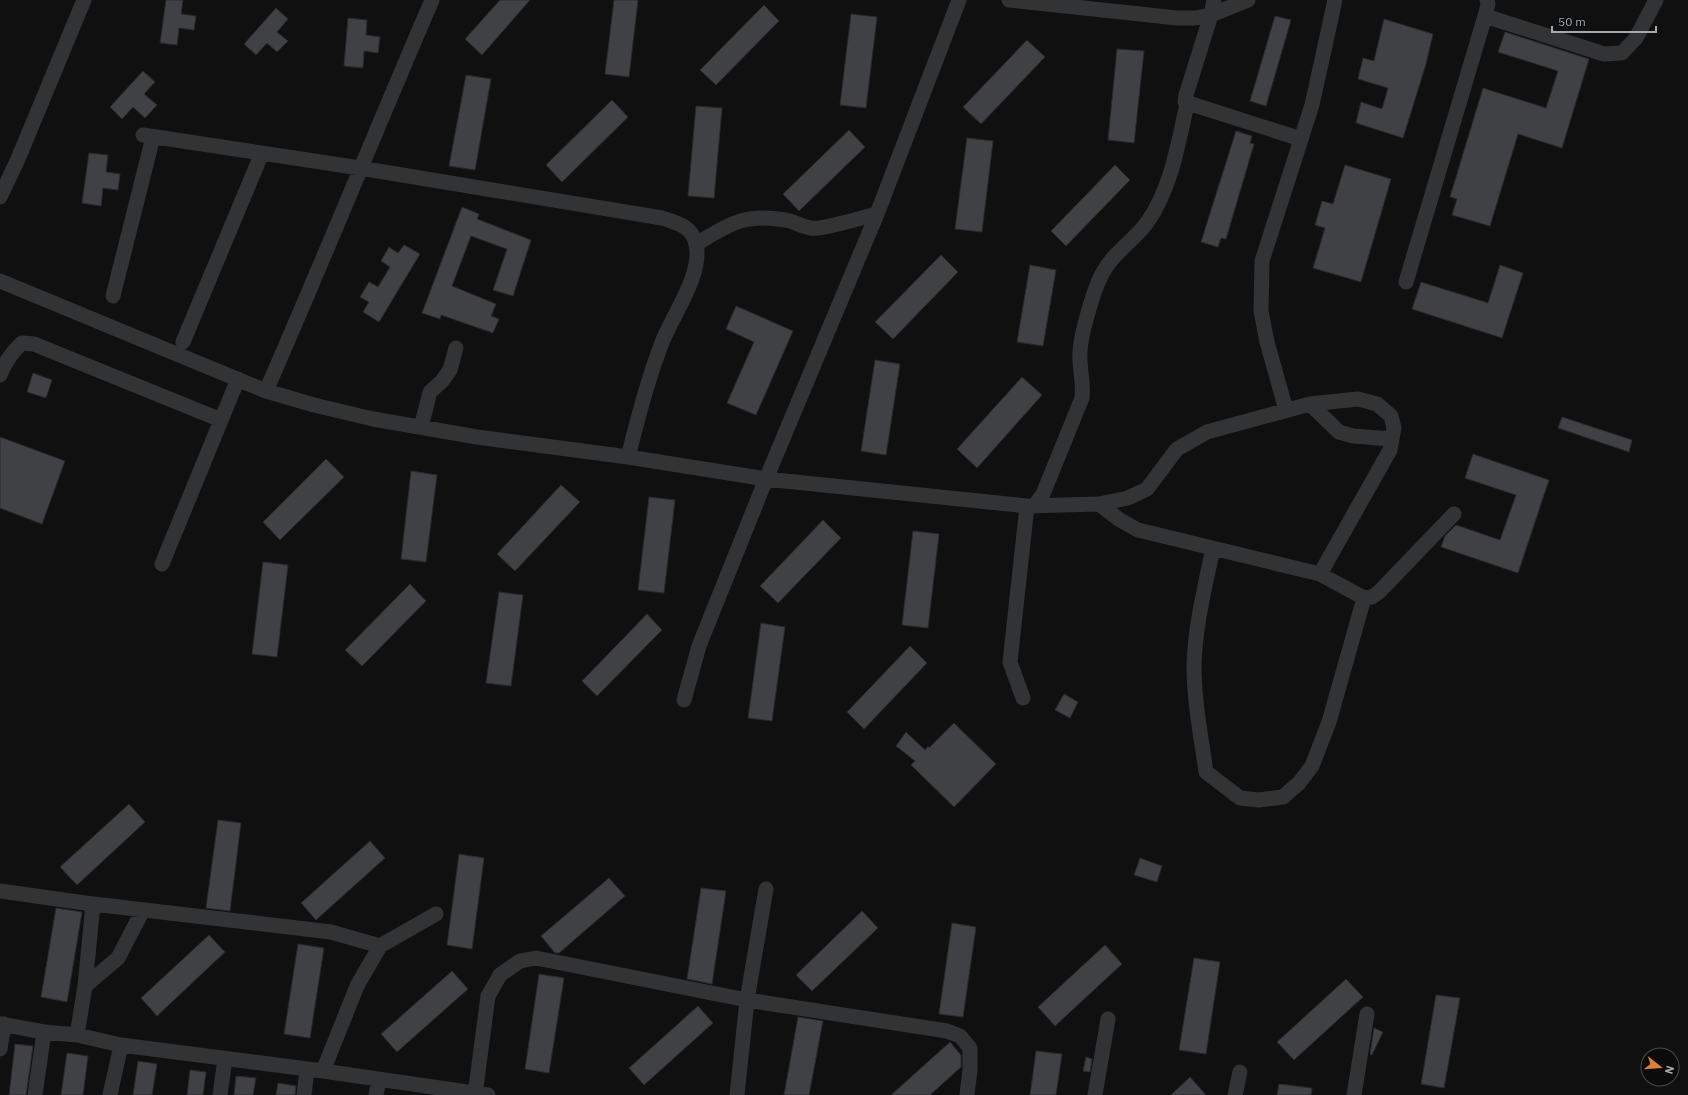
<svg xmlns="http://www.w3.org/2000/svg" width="1688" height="1095" font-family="'IBM Plex Sans',sans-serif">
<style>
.building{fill:#3f4144;stroke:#2a2a2d}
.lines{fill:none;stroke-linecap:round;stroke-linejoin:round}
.minor{stroke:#313335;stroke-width:15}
</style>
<rect width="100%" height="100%" fill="#101011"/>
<!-- building -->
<path class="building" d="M166 0H183L181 14 196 16 194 30 179 28 177 45 160 43Z
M500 0H530L482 55 465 39Z
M614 0H638L629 77 605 74Z
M764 5 779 21 716 85 700 70Z
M276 8 288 19 277 32 288 41 277 52 267 43 256 55 244 44Z
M851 14 877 17 866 108 840 105Z
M1275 16 1291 20 1266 106 1250 101Z
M348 18 367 20 366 35 380 37 378 53 364 51 363 68 344 66Z
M1384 19 1433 34 1426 64 1403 138 1356 123 1361 102 1382 109 1388 88 1358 79 1363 58 1374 61Z
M1505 32 1589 59 1562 148 1518 134 1490 226 1452 215 1457 199 1450 197 1483 88 1546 108 1558 71 1498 52Z
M1027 40 1045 57 981 124 963 107Z
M1117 49 1144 51 1134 143 1108 140Z
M143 71 155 82 144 94 157 105 145 118 133 107 122 119 110 107Z
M466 75 491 79 475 170 449 166Z
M612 100 628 117 562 182 546 165Z
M696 106 722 108 714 198 688 196Z
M849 130 865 147 799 211 783 194Z
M1236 131 1252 136 1250 143 1254 144 1226 239 1221 238 1218 247 1201 242Z
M967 138 993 141 982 232 955 229Z
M89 153 108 155 106 172 120 174 118 190 103 188 101 206 82 203Z
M1115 165 1130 180 1066 246 1051 231Z
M1345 165 1391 179 1361 282 1313 268 1325 228 1315 225 1322 201 1333 204Z
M462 207 479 214 477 219 531 240 513 296 493 290 507 249 471 236 452 286 496 304 491 316 499 319 493 333 441 315 440 319 422 313Z
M404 245 420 254 379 322 363 312 369 302 360 297 369 282 378 287 390 267 381 261 389 247 398 253Z
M941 255 958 272 893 339 875 322Z
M1030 265 1056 270 1043 346 1017 342Z
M1500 265 1523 273 1502 338 1412 309 1421 282 1488 303Z
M736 306 793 331 756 415 727 403 754 342 726 329Z
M875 360 900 364 886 455 861 451Z
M33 373 52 380 46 398 27 392Z
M1022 377 1042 395 977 468 957 449Z
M1562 417 1632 440 1629 452 1558 428Z
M0 437 65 461 42 524 0 508Z
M1473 454 1549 480 1518 573 1441 547 1445 536 1456 525 1500 540 1516 495 1465 478Z
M326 459 344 477 280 540 263 522Z
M411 471 437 475 426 562 401 559Z
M561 485 580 502 515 571 497 554Z
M649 497 675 500 664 593 638 590Z
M823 520 841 538 778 603 760 586Z
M913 531 939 534 928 628 902 625Z
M263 562 288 565 277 657 252 654Z
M410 584 426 601 362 666 345 650Z
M499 592 523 595 511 686 486 683Z
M647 614 662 630 597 696 582 681Z
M761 623 785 627 772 721 748 718Z
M910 646 927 663 864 729 847 712Z
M1064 694 1078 702 1070 718 1055 710Z
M954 723 996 764 954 807 911 765 915 761 896 746 906 732 925 750 928 746 929 748Z
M129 804 145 822 77 885 60 867Z
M218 820 241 823 230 911 206 908Z
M370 841 385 858 316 920 301 903Z
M459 854 484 858 472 949 447 945Z
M1140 858 1162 866 1157 882 1134 875Z
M609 878 625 896 559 953H555L541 936Z
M701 888 726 891 712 984 687 979Z
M56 908 82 912 67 1002 41 997Z
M862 911 878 928 812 991 796 975Z
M952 923 976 927 963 1017 939 1014Z
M209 935 225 952 157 1016 141 998Z
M298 944 324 948 310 1038 284 1034Z
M1105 945 1122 964 1055 1026 1038 1007Z
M1194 958 1220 962 1206 1054 1179 1050Z
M452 971 468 989 397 1052 381 1034Z
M539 974 564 978 549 1073 525 1069Z
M1346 979 1363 997 1294 1060 1277 1042Z
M1436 995 1460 998 1444 1088 1421 1084Z
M698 1006 713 1023 644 1085 629 1068Z
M798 1017 823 1021 809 1095H784Z
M1374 1028 1383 1032 1372 1055 1370 1054Z
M950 1042 961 1055V1067L930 1095H891Z
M15 1044 33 1046 26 1095H9Z
M1036 1051 1062 1054 1056 1095H1030Z
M67 1053 88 1056 83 1095H61Z
M1086 1057 1092 1059 1090 1072 1083 1071Z
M138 1061 157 1064 152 1095H133Z
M190 1070 206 1072 203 1095H187Z
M236 1076 256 1078 253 1095H234Z
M1190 1077 1206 1095H1171Z
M278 1083 296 1086 295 1095H276Z
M1279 1084 1312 1088 1311 1095H1277Z"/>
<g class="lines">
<!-- minor -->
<path class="minor" d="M1009 0 1177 18H1195L1211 15 1248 0
M1214 0 1211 15 1186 95 1185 102 1301 139
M1485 16 1604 54 1622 53 1636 38 1656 0
M143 135 360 168 662 218C677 223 692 226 696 244 703 273 674 313 663 340 648 378 638 418 628 457
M0 197 18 159 84 0
M696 244C730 224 744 213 785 220 794 221 802 227 811 228 823 230 863 217 877 214
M0 281 266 391 314 405 373 419 477 437 628 457 766 479 1027 506 1099 504 1120 520 1138 530 1320 574 1364 598 1372 597 1379 592 1454 514
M1406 282 1485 16 1488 4 1487 0
M113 296 153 137
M183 342 262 153
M0 375C5 362 11 353 22 343L34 344 221 420
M266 391C323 261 376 130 432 0
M1310 404 1339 432 1353 436 1392 439
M1286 410 1267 342 1261 311 1262 261 1312 105 1335 0
M421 427 430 392 442 381 450 370 456 348
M1099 504 1128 498 1147 489 1177 449 1207 432 1310 404 1358 399 1377 404 1391 416 1394 428 1390 450 1320 574
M1035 505 1043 494 1082 398C1084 383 1079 368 1080 353 1080 336 1094 289 1102 274 1112 254 1133 241 1146 224 1171 190 1178 144 1187 104
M1213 548C1205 587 1195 626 1194 665 1194 701 1201 737 1206 772L1240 798 1259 800 1283 797 1299 783 1312 766 1329 722 1364 598
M162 564 238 379
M1023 698 1010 662 1027 506
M684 700 699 646 766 479 877 214 959 0
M0 891 85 903 331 932 380 946
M85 986 93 904
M0 1024 44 1032 77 1035 121 1045 323 1071 488 1095
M77 1035 85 986 118 958 143 910
M0 1049 4 1024
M323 1071 357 986 380 946 436 914
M35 1095 44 1032
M110 1095 121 1045
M220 1095 225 1059
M304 1095 307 1070
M376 1095 379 1080
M475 1095 488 996 500 975 520 961 536 958 747 1000 947 1031 960 1036 970 1048V1070L967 1095
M737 1095 747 1000 766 889
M1095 1095 1108 1019
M1235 1095 1240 1072
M1354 1095 1367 1014"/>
</g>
<!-- north arrow -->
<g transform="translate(1660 1067) rotate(107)"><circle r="19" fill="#0b0b0c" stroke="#474b4e"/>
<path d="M0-3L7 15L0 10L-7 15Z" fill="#e07f39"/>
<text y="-6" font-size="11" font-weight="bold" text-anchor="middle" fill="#a2aab0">N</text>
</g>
<!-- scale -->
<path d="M1552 26v6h104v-6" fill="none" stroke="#a2aab0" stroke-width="2"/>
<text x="1558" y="26" font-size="12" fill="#a2aab0" stroke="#0b0b0c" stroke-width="3" paint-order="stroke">50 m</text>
</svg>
